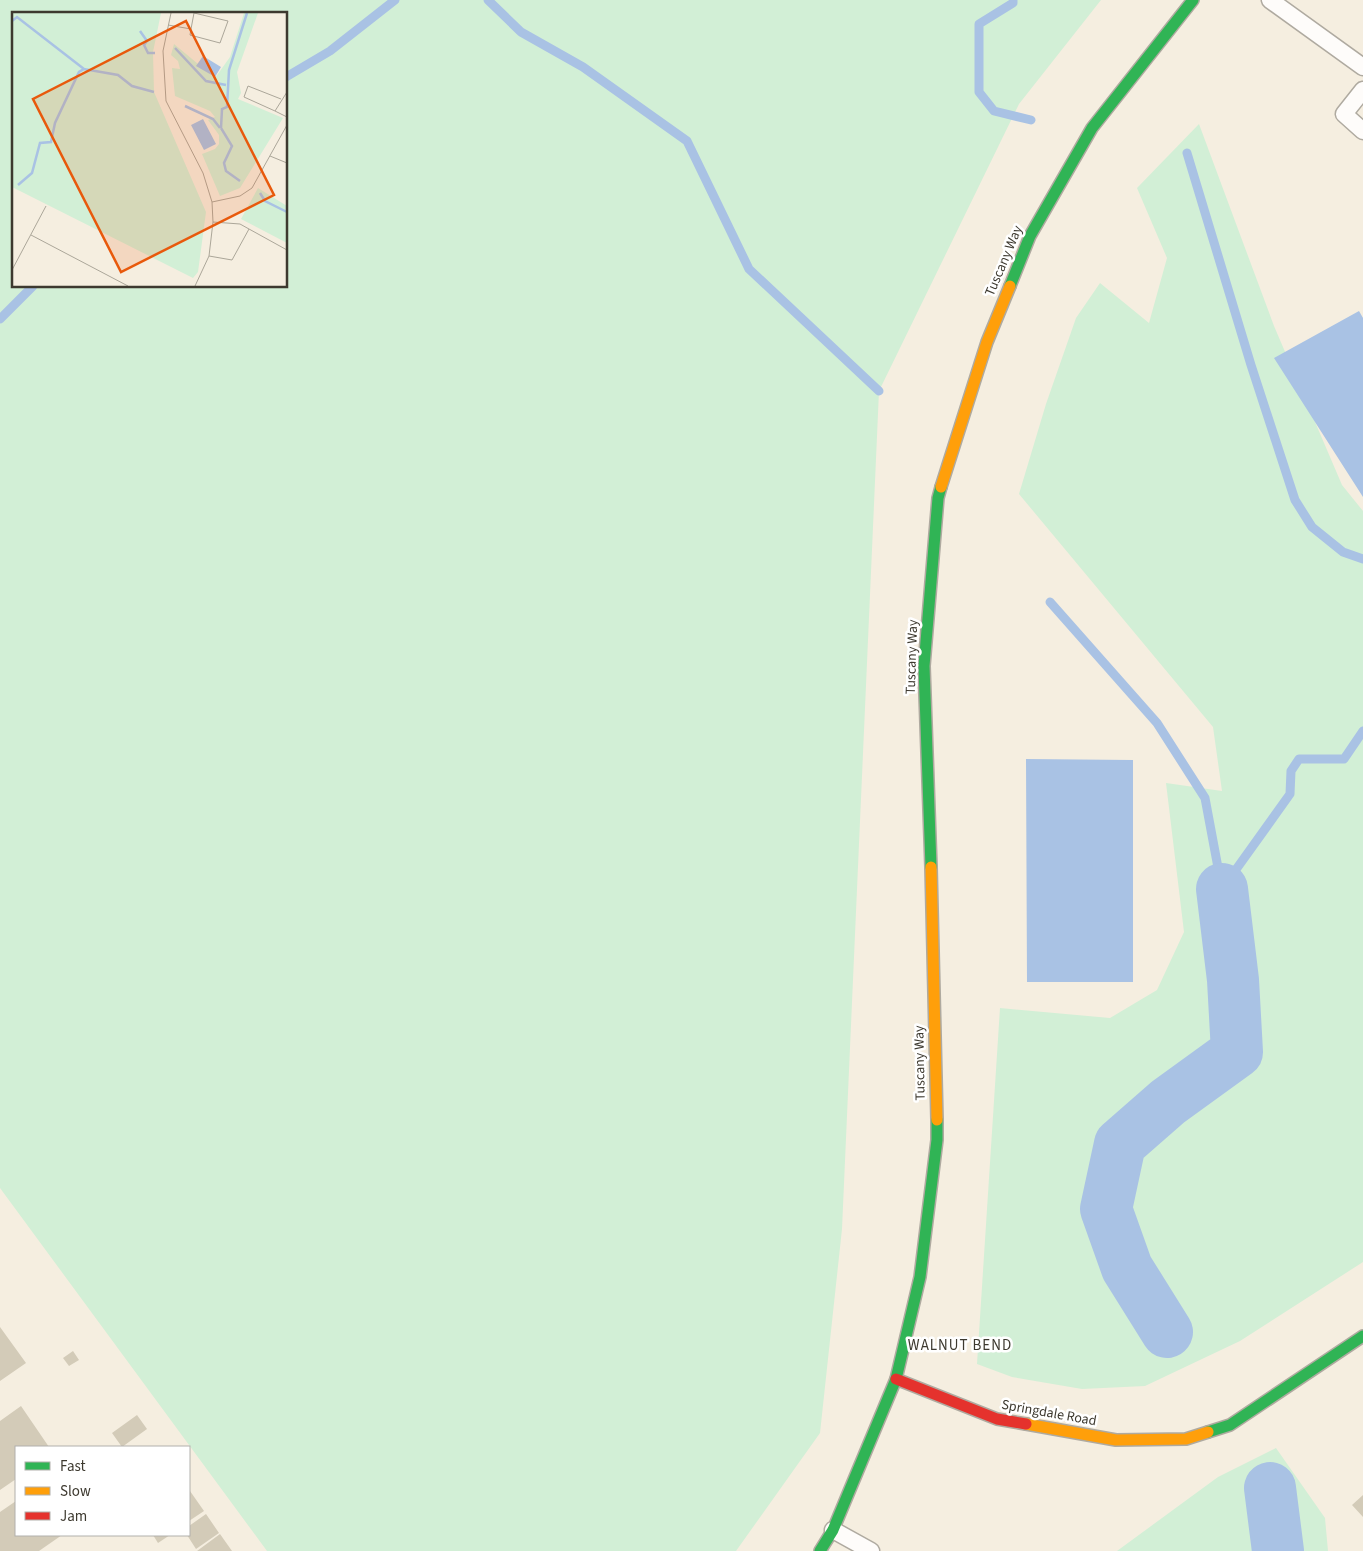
<svg xmlns="http://www.w3.org/2000/svg" width="1363" height="1551" font-family="'Source Sans 3',sans-serif">
<style>
.green{fill:#d2efd6;fill-rule:evenodd}
.water{fill:#a9c2e4}
.lines{fill:none;stroke-linecap:round;stroke-linejoin:round}
.stream{stroke:#a9c2e4;stroke-width:9}
.river{stroke:#a9c2e4;stroke-width:52}
.building{fill:#d3cbb8}
.lane-casing{stroke:#afaaa0;stroke-width:19}
.fast-casing{stroke:#afaaa0;stroke-width:14}
.slow-casing{stroke:#afaaa0;stroke-width:14}
.jam-casing{stroke:#afaaa0;stroke-width:14}
.lane{stroke:#fefcfa;stroke-width:16}
.fast{stroke:#30b455;stroke-width:11}
.slow{stroke:#ff9f0a;stroke-width:11}
.jam{stroke:#e5322d;stroke-width:11}
.labels{text-anchor:middle;dominant-baseline:central;stroke-width:5;stroke-linejoin:round;paint-order:stroke}
.street-label{font-size:14px;fill:#3d392f;stroke:#fff}
.neighbourhood-label{font-size:15px;letter-spacing:1px;fill:#3d392f;stroke:#fff}
.inset-river{fill:none;stroke:#a9c2e4;stroke-width:2.5}
.inset-road{fill:none;stroke:#aba699;stroke-width:1}
.view{fill:#e8590c;fill-opacity:0.15;stroke:#e8590c;stroke-width:2.5}
.inset-edge{fill:none;stroke:#3d392f;stroke-width:2.5}
</style>
<rect width="100%" height="100%" fill="#f5eee0"/>
<!-- green -->
<path class="green" d="M0 0H1101L1019 104 879 391 842 1229 820 1433 736 1551H267L0 1188ZM14 14H286V286H14Z
M1199 124 1274 326 1342 485 1363 511V1262L1240 1341 1145 1386 1082 1389 1012 1377 977 1364 1000 1008 1110 1018 1157 990 1184 932 1166 783 1222 791 1213 727 1019 494 1046 404 1076 318 1100 283 1149 323 1167 258 1137 188Z
M1276 1448 1325 1518 1328 1551H1117L1218 1477Z"/>
<!-- water -->
<path class="water" d="M1359 311 1363 318V497L1274 358Z
M1026 759 1133 760V982H1027Z"/>
<g class="lines">
<!-- stream -->
<path class="stream" d="M488 0 521 32 583 67 687 141 749 269 879 391
M1013 0V3L979 24V92L994 111 1031 120
M286 77 330 51 395 0
M1187 153 1251 365 1295 500 1312 527 1343 552 1363 559
M0 319 33 286
M1050 602 1157 723 1205 798 1222 889
M1222 889 1290 794 1291 771 1299 759H1344L1363 731"/>
<!-- river -->
<path class="river" d="M1167 1332 1127 1268 1106 1209 1120 1144 1168 1102 1237 1052 1233 980 1222 889
M1270 1488 1278 1551"/>
</g>
<!-- building -->
<path class="building" d="M0 1327 26 1363 0 1381Z
M73 1351 79 1360 69 1366 63 1358Z
M21 1406 49 1447H16V1479L0 1490V1421Z
M137 1415 147 1429 122 1447 112 1433Z
M190 1491 204 1511 189 1521V1493Z
M1363 1495V1517L1352 1505Z
M16 1501V1535H62L39 1551H0V1512Z
M206 1514 219 1533 196 1549 187 1535H189V1526Z
M220 1534 232 1551H197Z
M153 1535H170L158 1543Z"/>
<g class="lines">
<defs>
<path id="lane" d="M1270 0 1363 67
M1363 90 1344 114 1363 131
M833 1530 871 1551"/>
<path id="fast" d="M1010 286 1030 236 1092 128 1193 0
M931 867 924 666 938 498 941 487
M1208 1432 1230 1425 1363 1336
M820 1551 833 1530 896 1379 920 1277 937 1140V1120"/>
<path id="slow" d="M941 487 987 342 1010 286
M931 867 937 1120
M1026 1424 1116 1440 1186 1439 1208 1432"/>
<path id="jam" d="M896 1379 997 1419 1026 1424"/>
</defs>
<!-- lane casing -->
<use href="#lane" class="lane-casing"/>
<!-- fast casing -->
<use href="#fast" class="fast-casing"/>
<!-- slow casing -->
<use href="#slow" class="slow-casing"/>
<!-- jam casing -->
<use href="#jam" class="jam-casing"/>
<!-- lane -->
<use href="#lane" class="lane"/>
<!-- fast -->
<use href="#fast" class="fast"/>
<!-- slow -->
<use href="#slow" class="slow"/>
<!-- jam -->
<use href="#jam" class="jam"/>
</g>
<g class="labels">
<!-- street labels -->
<g class="street-label">
<text transform="translate(1004 261) rotate(-67)">Tuscany Way</text>
<text transform="translate(912 657) rotate(-88)">Tuscany Way</text>
<text transform="translate(920 1063) rotate(-91)">Tuscany Way</text>
<text transform="translate(1049 1413) rotate(10)">Springdale Road</text>
</g>
<!-- neighbourhood labels -->
<g class="neighbourhood-label">
<text x="960" y="1345">WALNUT BEND</text>
</g>
</g>
<!-- overview -->
<g transform="translate(12 12)">
<rect width="275" height="275" fill="#f5eee0"/>
<path d="M0 1H149L141 40 142 80 194 200 186 260 181 266 0 175ZM232 1H246L225 60 229 81 226 87 271 106 228 176 208 184 190 142 203 137 207 132V123L196 108 203 105 198 99 163 84 160 56 168 57 166 49 159 43 162 32 203 66 218 45ZM246 176 275 194V231L229 207Z" fill="#d2efd6"/>
<path d="M191 44 209 55 203 65 184 54ZM191 107 204 132 192 138 179 113Z" fill="#a9c2e4"/>
<path class="inset-river" d="M0 9 5 5 72 57M128 19 135 29 132 33 136 41H143M163 36 194 69 214 73M173 94 201 107 208 116M209 116 210 97 215 95 217 58 235 1M209 116 220 134 212 151 214 159 228 169M6 173 20 161 28 131 39 130 43 111 67 60 72 57 106 63 120 74 142 80M248 181 253 189 275 200"/>
<path class="inset-road" d="M159 1 151 39 154 89 191 161 200 190 201 210 197 244 183 274M182 1 216 9 208 31 178 23 179 17 182 1M156 13 179 17M275 80 263 99 275 105M263 99 232 85 236 74 269 87M258 144 275 151M200 190 228 184 240 176 275 113M237 217 275 238M19 223 116 274M197 244 220 248 237 217 228 212 201 210M0 258 34 194"/>
<path class="view" d="M174 9 262 183 109 260 21 87Z"/>
<rect width="275" height="275" class="inset-edge"/>
</g>
<!-- legend -->
<rect x="15" y="1446" width="175" height="90" fill="#ffffff" stroke="#b1b0ac"/>
<rect x="25" y="1462" width="25" height="8" fill="#30b455" stroke="#b1b0ac"/>
<text x="60" y="1471" font-size="15" fill="#3d392f">Fast</text>
<rect x="25" y="1487" width="25" height="8" fill="#ff9f0a" stroke="#b1b0ac"/>
<text x="60" y="1496" font-size="15" fill="#3d392f">Slow</text>
<rect x="25" y="1512" width="25" height="8" fill="#e5322d" stroke="#b1b0ac"/>
<text x="60" y="1521" font-size="15" fill="#3d392f">Jam</text>
</svg>
